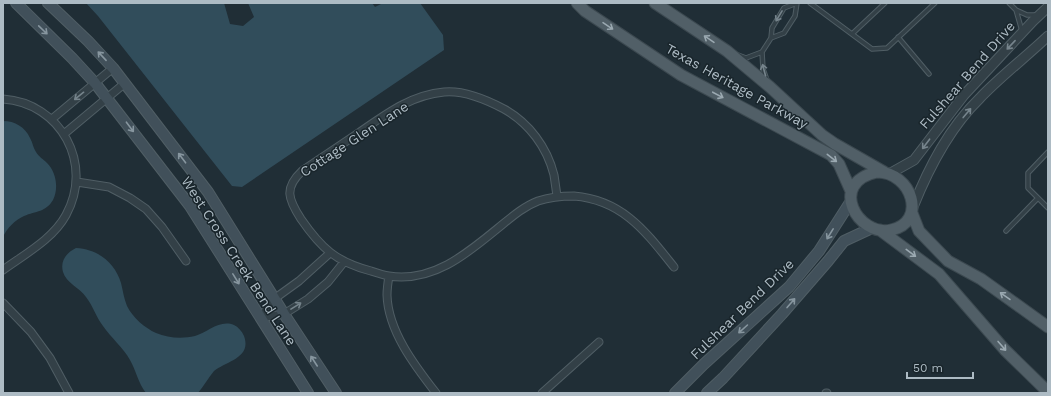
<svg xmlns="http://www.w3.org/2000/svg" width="1051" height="396" font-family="'Work Sans',sans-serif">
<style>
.water{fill:#314d5b}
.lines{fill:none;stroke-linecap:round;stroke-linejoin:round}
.service-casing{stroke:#505e65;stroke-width:5.5}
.minor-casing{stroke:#505e65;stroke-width:9}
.tertiary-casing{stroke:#505e65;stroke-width:11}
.secondary-casing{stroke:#505e65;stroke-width:12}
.primary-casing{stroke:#3c4950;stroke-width:13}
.service{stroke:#334047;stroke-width:3.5}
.minor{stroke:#334047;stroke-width:7}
.tertiary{stroke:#334047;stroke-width:9}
.secondary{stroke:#41505a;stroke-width:10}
.primary{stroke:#515f67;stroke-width:11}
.oneway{stroke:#76848c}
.oneway2{stroke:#9ba9b1}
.oneway3{stroke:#87969f}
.labels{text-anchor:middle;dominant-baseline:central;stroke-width:3;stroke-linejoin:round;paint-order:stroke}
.street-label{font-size:14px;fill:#adbbc4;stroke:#19252b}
</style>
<rect width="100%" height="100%" fill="#202e36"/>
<!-- water -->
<path class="water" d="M86 3H224L230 24 243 26 254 17 248 3H372L375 7 383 3H420L443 35 444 50 242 187 232 186 98 16Z
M3 121C15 121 25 127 30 138 33 143 33 148 36 152 39 157 43 159 47 163 56 172 59 188 53 200 46 212 36 211 24 216 15 220 7 228 3 237Z
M76 248C98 249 115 263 121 283 123 291 124 299 127 306 133 318 145 328 156 333 168 338 182 339 195 336 208 332 220 319 234 325 238 327 242 331 244 336 252 358 226 361 214 371 208 378 204 386 198 393H146C138 383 136 370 130 360 123 347 111 338 103 326 96 317 93 306 86 297 80 288 66 283 63 272 60 261 66 253 76 248Z"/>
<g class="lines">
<defs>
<path id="service" d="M810 3 872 49 887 48 935 3
M1009 3 1016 10
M1022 31 1016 10 1027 15H1037
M852 34 885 3
M898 37 929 74
M771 38 784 33 795 16 797 3
M738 55 746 58 762 52
M767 80 763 69 762 52 771 38 772 28 784 8 797 3
M1048 152 1028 173V188L1048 208
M1006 231 1038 198"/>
<path id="minor" d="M3 99C61 103 94 164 66 215 53 239 25 254 3 270
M52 119 113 68
M64 134 125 83
M77 182 109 187 130 198 146 209 162 227 186 261
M557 196C556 189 555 182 554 175 547 147 529 123 504 109 487 100 464 90 444 92 411 95 386 114 360 132 341 145 321 158 302 171 284 188 288 199 301 219 321 248 336 262 371 271 377 273 383 275 389 276 435 283 470 251 503 224 514 215 525 206 538 201 550 197 562 196 574 196 623 200 646 232 674 267
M389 276C388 282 387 289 387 295 388 331 415 366 436 393
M3 303 31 332 50 358 69 393
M260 318 284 314 308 299 328 282 344 262
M260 318 274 299 299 281 330 253
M542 393 599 342
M826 393H827"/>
<path id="tertiary" d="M889 174 914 160 964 95 1033 21 1048 7
M913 207C929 167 949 128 980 98 1001 76 1026 57 1048 36"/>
<path id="secondary" d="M16 3 72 58 95 83 190 206 308 393
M48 3 88 41 113 68 208 192 284 314 336 393
M675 393 704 364 789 287 819 251 851 201
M707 393 723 378 782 314 828 261 844 241 872 228"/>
<path id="primary" d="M577 3 585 11 681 75 831 155 839 164 851 191
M655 3 727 51 770 87 822 135 835 144 884 172
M877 172C912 172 928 222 891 230 858 237 827 183 877 172Z
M912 213 919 231 948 261 981 279 1048 327
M880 230 939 274 1005 350 1048 392"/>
</defs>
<!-- service casing -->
<use href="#service" class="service-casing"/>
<!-- minor casing -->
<use href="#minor" class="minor-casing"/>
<!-- tertiary casing -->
<use href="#tertiary" class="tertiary-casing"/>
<!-- secondary casing -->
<use href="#secondary" class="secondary-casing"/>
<!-- primary casing -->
<use href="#primary" class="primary-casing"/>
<!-- service -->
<use href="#service" class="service"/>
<!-- minor -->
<use href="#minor" class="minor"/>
<!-- tertiary -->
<use href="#tertiary" class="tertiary"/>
<!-- secondary -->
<use href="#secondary" class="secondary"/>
<!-- primary -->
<use href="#primary" class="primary"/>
</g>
<!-- one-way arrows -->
<defs><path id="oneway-shaft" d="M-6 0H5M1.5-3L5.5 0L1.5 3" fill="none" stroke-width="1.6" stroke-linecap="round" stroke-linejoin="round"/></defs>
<g class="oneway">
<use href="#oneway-shaft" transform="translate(779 16) rotate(121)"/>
<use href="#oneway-shaft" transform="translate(1011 45) rotate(133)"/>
<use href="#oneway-shaft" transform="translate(764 70) rotate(-105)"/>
<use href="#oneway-shaft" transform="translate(79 96) rotate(141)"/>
<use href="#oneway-shaft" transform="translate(967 113) rotate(-50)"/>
<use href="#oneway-shaft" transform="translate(926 144) rotate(127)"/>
<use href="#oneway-shaft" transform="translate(296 306) rotate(-32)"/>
</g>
<g class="oneway2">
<use href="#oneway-shaft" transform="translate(608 26) rotate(34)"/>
<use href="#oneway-shaft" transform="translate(709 39) rotate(-146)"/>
<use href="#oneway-shaft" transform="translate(718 95) rotate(28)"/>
<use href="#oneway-shaft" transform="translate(832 158) rotate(38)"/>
<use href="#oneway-shaft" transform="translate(911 253) rotate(37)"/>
<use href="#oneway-shaft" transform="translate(1005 296) rotate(-145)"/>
<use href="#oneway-shaft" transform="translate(1002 346) rotate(49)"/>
</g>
<g class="oneway3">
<use href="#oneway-shaft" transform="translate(43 30) rotate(44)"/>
<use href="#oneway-shaft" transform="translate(102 56) rotate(-133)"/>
<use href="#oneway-shaft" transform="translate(130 127) rotate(53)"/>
<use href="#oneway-shaft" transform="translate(182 158) rotate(-127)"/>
<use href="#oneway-shaft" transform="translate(830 234) rotate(122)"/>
<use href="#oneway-shaft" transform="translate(236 279) rotate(58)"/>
<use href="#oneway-shaft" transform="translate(791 303) rotate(-49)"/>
<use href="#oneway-shaft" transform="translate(743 329) rotate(138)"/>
<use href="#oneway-shaft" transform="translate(314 361) rotate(-123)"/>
</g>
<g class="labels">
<!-- street labels -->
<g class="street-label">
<text transform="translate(967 75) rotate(-49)">Fulshear Bend Drive</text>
<text transform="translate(737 86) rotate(29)">Texas Heritage Parkway</text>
<text transform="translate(354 139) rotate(-33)">Cottage Glen Lane</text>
<text transform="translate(239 261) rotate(57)">West Cross Creek Bend Lane</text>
<text transform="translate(742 309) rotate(-44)">Fulshear Bend Drive</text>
</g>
</g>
<!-- border -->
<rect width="1051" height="396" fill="none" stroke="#adbbc4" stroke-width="8"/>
<!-- scale -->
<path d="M907 372v6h66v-6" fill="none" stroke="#adbbc4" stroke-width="2"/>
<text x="913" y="372" font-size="12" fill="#adbbc4" stroke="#19252b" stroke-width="3" paint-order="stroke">50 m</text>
</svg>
